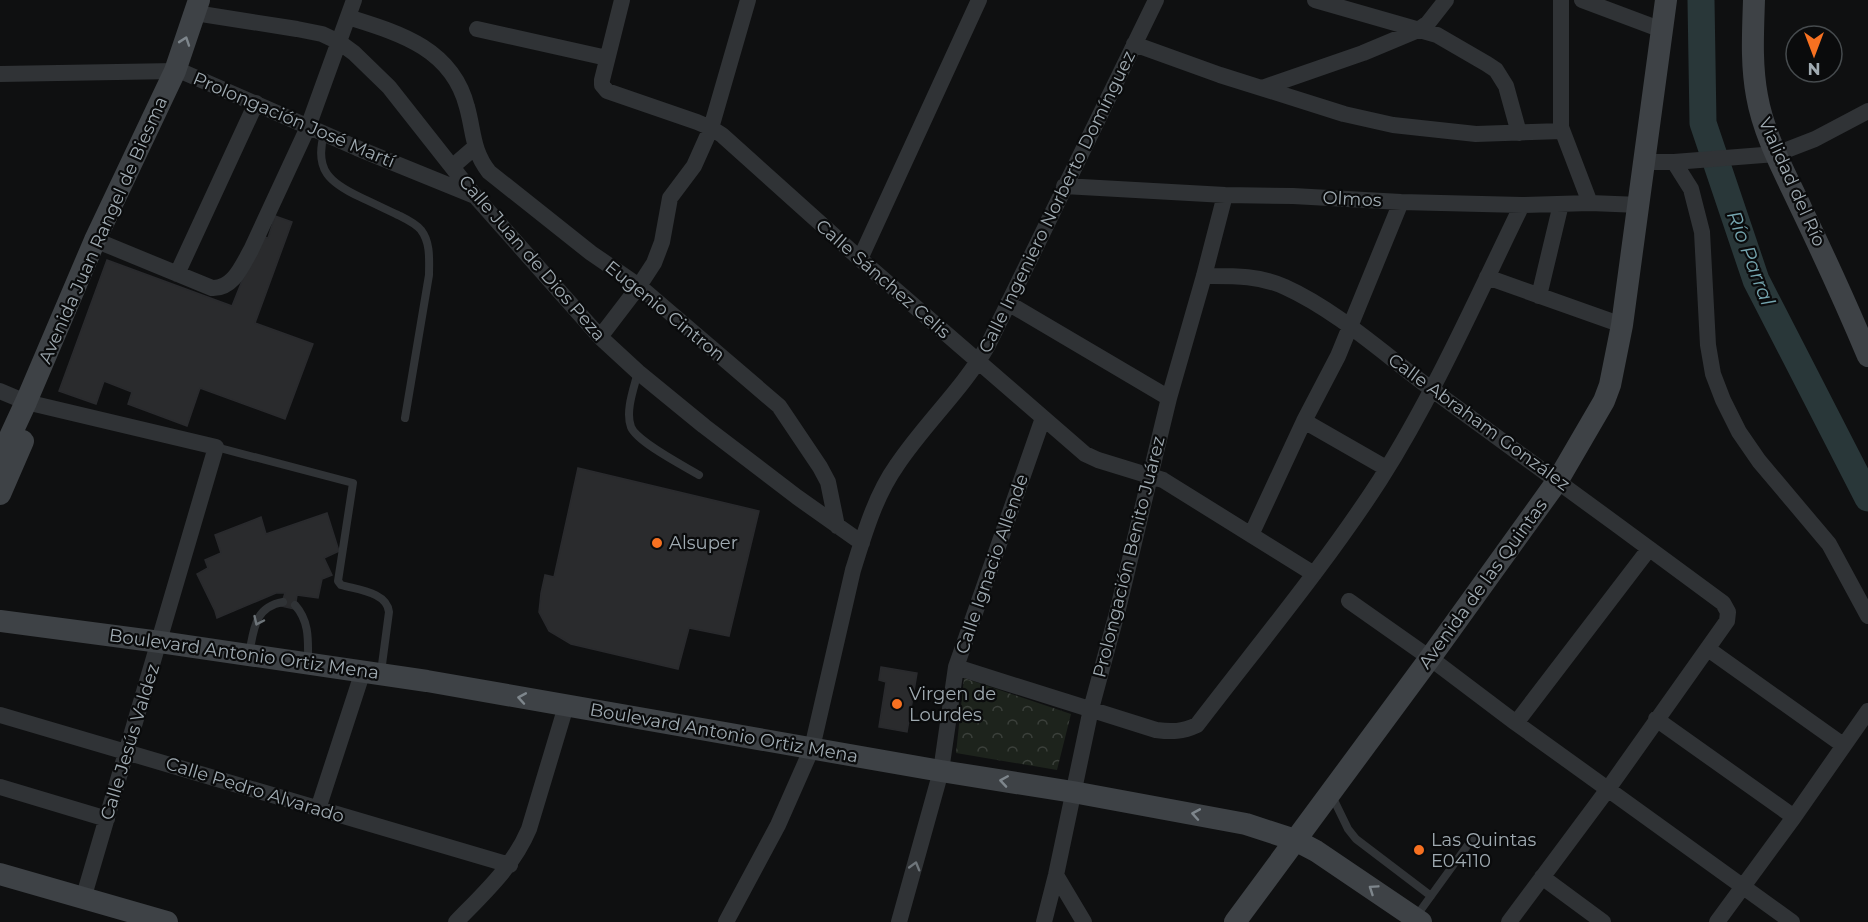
<svg xmlns="http://www.w3.org/2000/svg" width="1868" height="922" font-family="Montserrat,sans-serif">
<style>
.park{fill:url(#park-crowns)}
.lines{fill:none;stroke-linecap:round;stroke-linejoin:round}
.river{stroke:#293739;stroke-width:27}
.building{fill:#2a2b2d;stroke:#292a2d;stroke-width:1.5}
.lane{stroke:#303336;stroke-width:8}
.street{stroke:#303336;stroke-width:16}
.secondary{stroke:#3e4246;stroke-width:22}
.oneway{stroke:#7e868c}
.oneway2{stroke:#6e757a}
.poi-dot{fill:#f77121;stroke:#0a0b0c;stroke-width:2}
.labels{text-anchor:middle;dominant-baseline:central;stroke-width:4.5;stroke-linejoin:round;paint-order:stroke}
.street-label{font-size:18px;fill:#a0abb2;stroke:#0a0b0c}
.poi-label{font-size:18px;fill:#a0abb2;stroke:#0a0b0c;text-anchor:start}
.water-label{font-size:20px;font-style:italic;fill:#75a5af;stroke:#0a0b0c}
</style>
<defs>
<pattern id="park-crowns" width="20" height="18" patternUnits="userSpaceOnUse" patternTransform="scale(1.5)"><rect width="20" height="18" fill="#1d231c"/><path d="M2 6a3 3 0 1 1 6 0M12 15a3 3 0 1 1 6 0" fill="none" stroke="#3b403b"/></pattern>
</defs>
<rect width="100%" height="100%" fill="#0f1011"/>
<!-- park -->
<path class="park" d="M964 678 1071 714 1057 770 956 753Z"/>
<g class="lines">
<!-- river -->
<path class="river" d="M1701 0 1703 123 1756 280 1868 498"/>
</g>
<!-- building -->
<path class="building" d="M275 216 292 222 255 323 313 344 285 419 200 388 187 426 128 404 132 392 104 381 96 404 59 391 107 260 232 306 260 236 268 238Z
M578 468 759 511 729 636 689 628 678 669 571 644 549 631 539 612 541 593 545 575 554 577Z
M327 513 339 551 324 558 332 575 322 579 318 598 297 595 295 609 281 606 285 593H276L217 618 215 611 197 574 208 568 205 560 221 553 215 535 261 517 266 534Z
M881 667 917 673 907 732 879 727 886 682 879 680Z"/>
<g class="lines">
<!-- lane -->
<path class="lane" d="M324 134C314 170 330 183 360 197 373 203 385 209 398 215 406 219 415 223 421 230 431 243 429 261 429 275L405 418
M638 372C634 388 625 411 631 427 637 442 684 466 699 475
M216 447 353 483 338 581 341 585C358 590 387 592 389 612L381 672
M295 605C310 622 308 641 308 662
M249 654C254 630 254 607 283 602
M1332 796 1348 829 1356 839 1431 896
M1415 918 1475 835"/>
<!-- street -->
<path class="street" d="M622 0 602 80V85L607 91 697 122 711 128 722 135 860 259 1085 454 1098 460 1163 480 1314 574
M1315 0 1437 35 1487 64 1496 70 1506 86 1519 133
M1561 0V127L1590 203
M1582 0 1662 30
M195 13 297 29 322 34 339 42 354 53 389 87 475 196 600 337 638 372 704 426 797 497 862 543
M348 17C399 33 452 48 467 107 474 132 472 150 489 172L591 253 639 286 779 406 820 467 828 482 837 526
M477 29 607 58
M1134 44 1220 75 1344 114 1393 125 1476 134 1562 131
M0 74 175 71 183 72 357 148 475 196
M1262 88 1363 53 1418 30 1428 23 1446 0
M1646 162H1674L1776 154 1815 139 1868 111
M1674 162 1691 189 1702 232 1708 345 1713 374 1723 400 1739 432 1759 461 1829 544 1868 616
M452 167 475 147
M1064 186 1225 195 1293 196 1401 202 1522 205 1590 203 1640 205
M95 240 212 288C233 289 242 266 251 250L308 127 354 0
M860 259 979 0
M177 274 256 103
M1204 276C1231 276 1259 275 1285 287 1338 311 1386 356 1434 391 1530 461 1627 532 1723 603L1728 612 1727 621 1608 789 1509 922
M1487 277 1622 325
M1539 296 1561 204
M1008 303 1169 398
M600 337 639 286 654 263 662 242 670 198 694 166 711 128 748 0
M0 391 26 402 216 447 83 899
M1304 421 1386 468
M1251 535 1304 421 1338 356 1401 202
M1349 601 1430 658 1516 723 1792 922
M1708 649 1843 745
M956 667 1156 730C1172 732 1182 732 1197 725 1259 644 1325 565 1380 480 1435 393 1477 297 1522 205
M0 715 510 865
M1656 719 1794 817
M1516 723 1649 549
M0 787 107 819
M318 809 363 671
M1056 875 1084 922
M1542 877 1603 922
M456 922C484 893 513 867 529 829L566 706
M726 922 778 825 812 748 853 570C864 535 875 496 897 465 925 423 963 389 988 345L1156 0
M899 922 941 771 956 667 1043 418
M1044 922 1056 875 1091 709 1118 609 1169 398 1204 276 1225 195
M1717 922 1794 817 1868 711"/>
<!-- secondary -->
<path class="secondary" d="M1754 0C1753 32 1751 64 1757 96 1764 136 1785 173 1802 210 1825 258 1847 306 1868 356
M0 458 26 402 95 240 175 71 199 0
M0 494 23 441
M0 621 160 642 427 681 941 771 1073 792 1246 824 1295 840 1316 851 1421 922
M0 874 167 922
M1235 922 1430 658 1558 480 1604 401 1610 385 1622 325 1666 0"/>
</g>
<!-- one-way arrows -->
<defs><path id="oneway-chevron" d="M-2-3.5L2.5 0L-2 3.5" fill="none" stroke-width="1.6" stroke-linecap="round" stroke-linejoin="round" transform="scale(1.5)"/></defs>
<g class="oneway">
<use href="#oneway-chevron" transform="translate(185 41) rotate(-71)"/>
<use href="#oneway-chevron" transform="translate(522 698) rotate(-170)"/>
<use href="#oneway-chevron" transform="translate(1004 781) rotate(-171)"/>
<use href="#oneway-chevron" transform="translate(1196 814) rotate(-170)"/>
<use href="#oneway-chevron" transform="translate(1373 889) rotate(-146)"/>
</g>
<g class="oneway2">
<use href="#oneway-chevron" transform="translate(258 621) rotate(115)"/>
<use href="#oneway-chevron" transform="translate(915 866) rotate(-74)"/>
</g>
<!-- markers -->
<g class="poi-dot">
<circle cx="657" cy="543" r="6"/>
<circle cx="897" cy="704" r="6"/>
<circle cx="1419" cy="850" r="6"/>
</g>
<g class="labels">
<!-- street labels -->
<g class="street-label">
<text transform="translate(294 120) rotate(23)">Prolongación José Martí</text>
<text transform="translate(1792 182) rotate(66)">Vialidad del Río</text>
<text transform="translate(1352 199) rotate(3)">Olmos</text>
<text transform="translate(1057 202) rotate(-64)">Calle Ingeniero Norberto Domínguez</text>
<text transform="translate(103 230) rotate(-66)">Avenida Juan Rangel de Biesma</text>
<text transform="translate(532 258) rotate(49)">Calle Juan de Dios Peza</text>
<text transform="translate(883 279) rotate(41)">Calle Sánchez Celis</text>
<text transform="translate(665 311) rotate(39)">Eugenio Cintron</text>
<text transform="translate(1479 422) rotate(36)">Calle Abraham González</text>
<text transform="translate(1129 557) rotate(-76)">Prolongación Benito Juárez</text>
<text transform="translate(992 564) rotate(-71)">Calle Ignacio Allende</text>
<text transform="translate(1483 584) rotate(-54)">Avenida de las Quintas</text>
<text transform="translate(244 654) rotate(8)">Boulevard Antonio Ortiz Mena</text>
<text transform="translate(724 733) rotate(10)">Boulevard Antonio Ortiz Mena</text>
<text transform="translate(130 742) rotate(-73)">Calle Jesús Valdez</text>
<text transform="translate(255 790) rotate(17)">Calle Pedro Alvarado</text>
</g>
<!-- poi labels -->
<g class="poi-label">
<text x="669" y="543">Alsuper</text>
<text x="909" y="694">Virgen de<tspan x="909" dy="21">Lourdes</tspan></text>
<text x="1431" y="840">Las Quintas<tspan x="1431" dy="21">E04110</tspan></text>
</g>
<!-- water labels -->
<g class="water-label">
<text transform="translate(1751 258) rotate(69)">Río Parral</text>
</g>
</g>
<!-- north arrow -->
<g transform="translate(1814 54) rotate(180)"><circle r="28" fill="#0a0b0c" stroke="#464b4e" stroke-width="1.5"/>
<path d="M0-4.5L10 22L0 15L-10 22Z" fill="#f77121"/>
<text y="-9" font-size="16" font-weight="bold" text-anchor="middle" fill="#a0abb2">N</text>
</g>
</svg>
